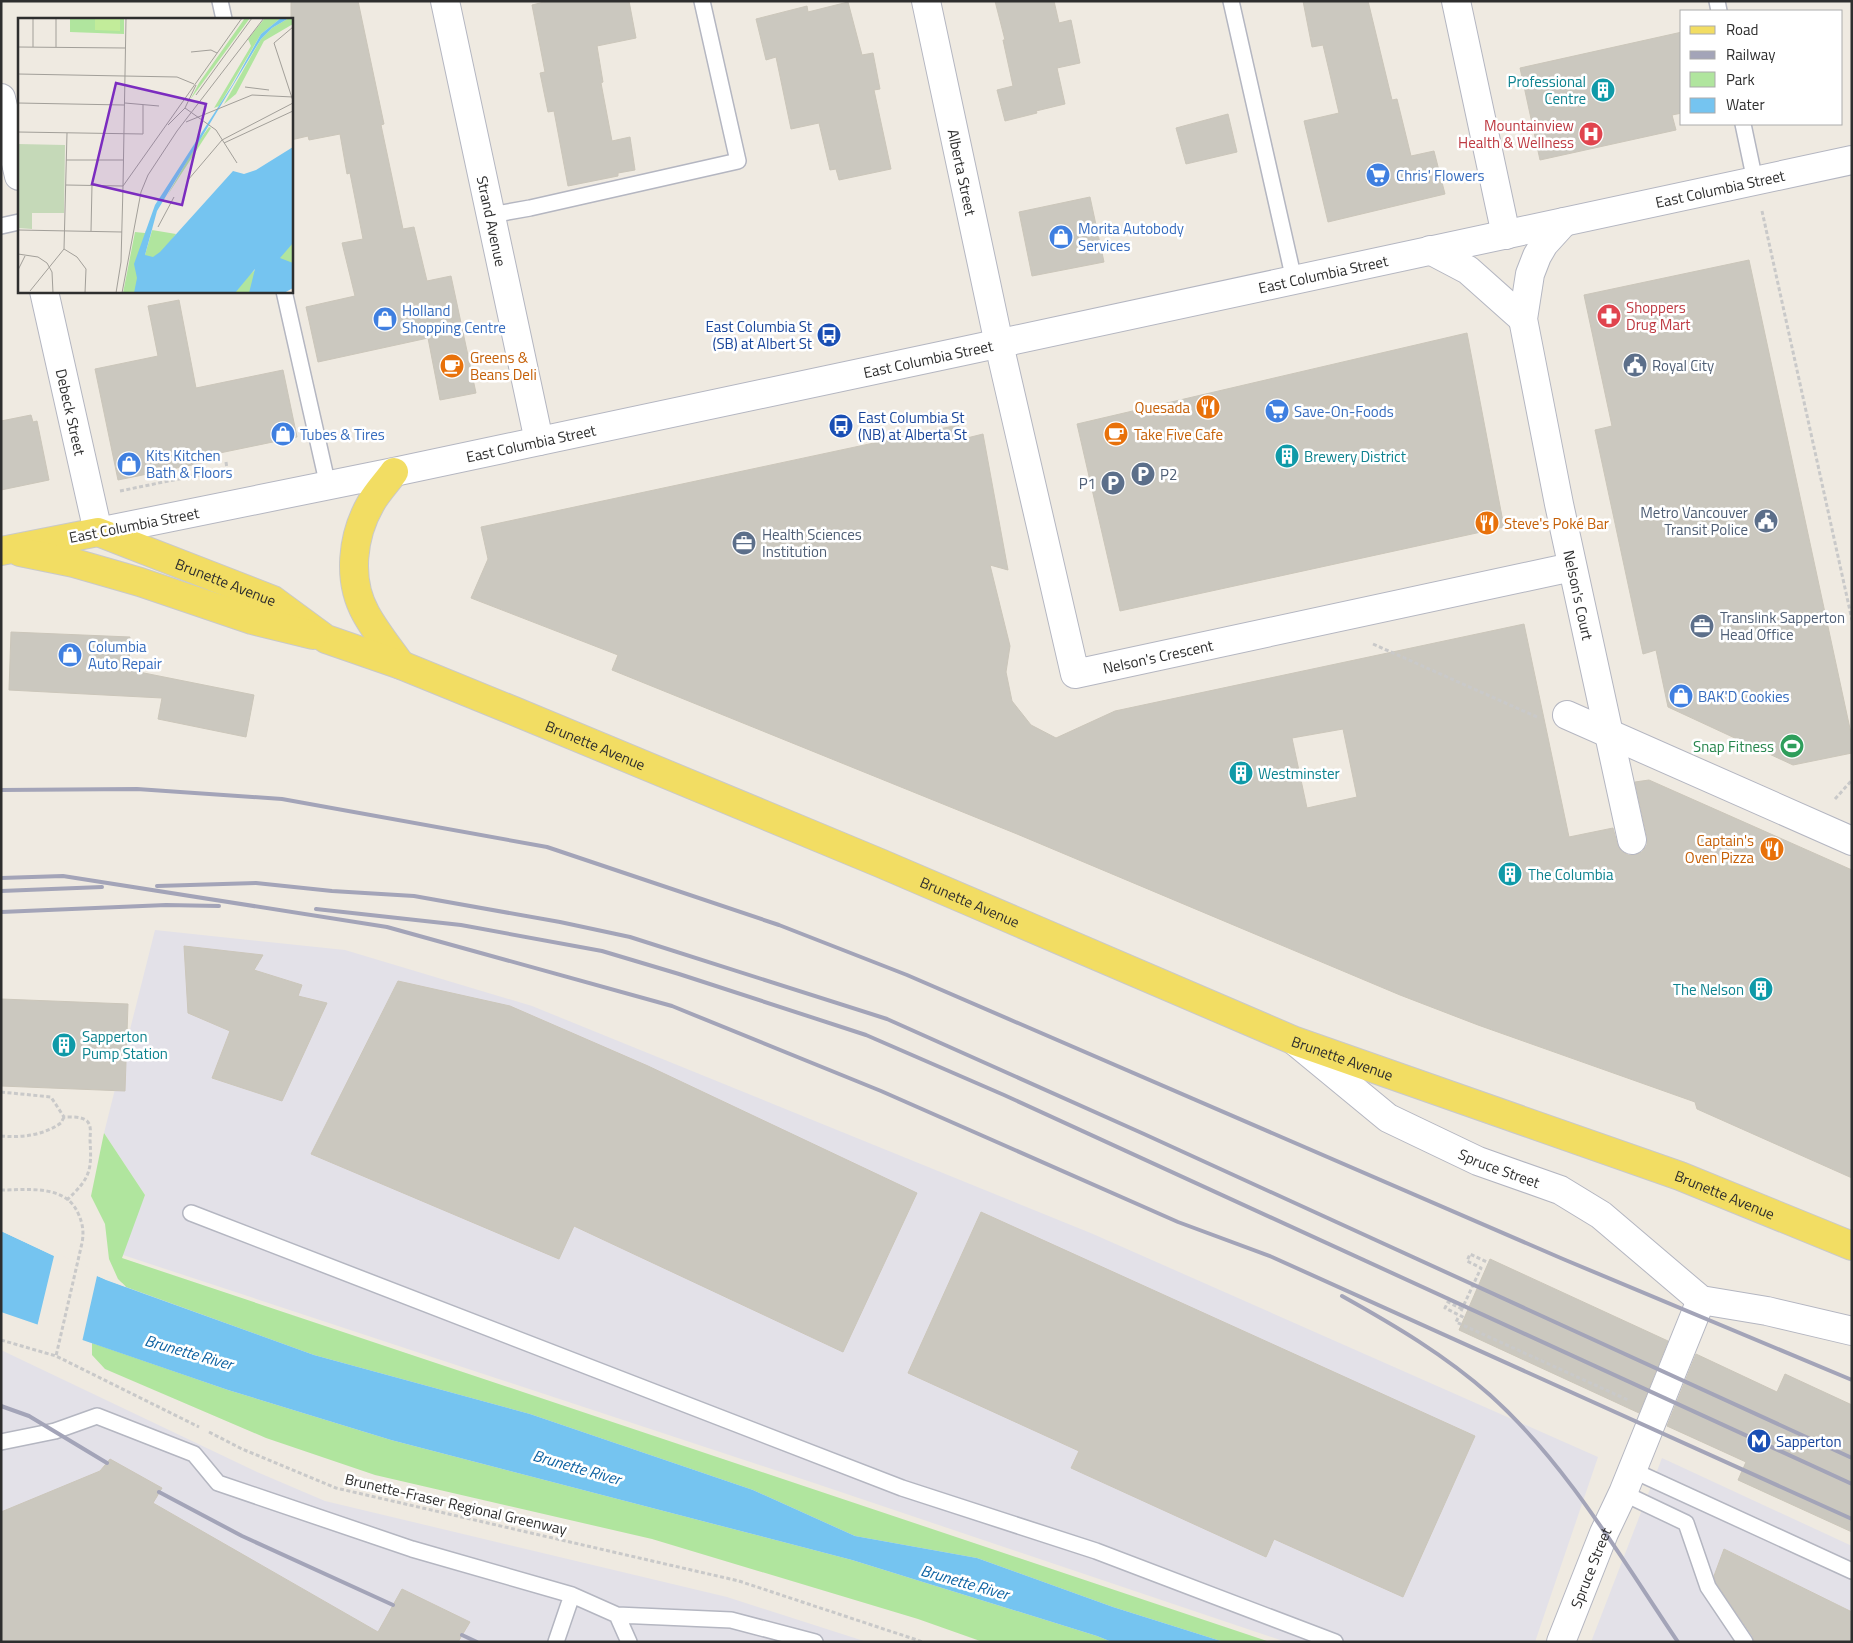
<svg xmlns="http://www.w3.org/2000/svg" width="1853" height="1643" font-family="'Titillium Web',sans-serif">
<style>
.industrial{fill:#e3e1e8}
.green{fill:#b0e59e}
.water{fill:#75c4f0}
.pier{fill:#efeae1}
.building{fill:#cbc8bf;stroke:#cbc6ba;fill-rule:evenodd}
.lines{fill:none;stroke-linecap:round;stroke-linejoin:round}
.lane-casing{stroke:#b4b6c1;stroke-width:18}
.street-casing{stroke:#b4b6c1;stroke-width:30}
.secondary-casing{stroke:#b4b6c1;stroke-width:30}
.primary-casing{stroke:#c9c9c9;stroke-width:30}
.path{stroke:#c9c9c9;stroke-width:3;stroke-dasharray:4 2.5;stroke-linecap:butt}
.lane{stroke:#fff;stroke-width:15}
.street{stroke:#fff;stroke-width:28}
.secondary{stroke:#fff;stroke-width:28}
.primary{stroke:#f2dd63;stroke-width:28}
.rail{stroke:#a3a4b8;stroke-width:4}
.labels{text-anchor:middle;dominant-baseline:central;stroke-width:5;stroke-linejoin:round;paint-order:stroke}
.culture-label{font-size:15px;fill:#0d838f;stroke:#fff;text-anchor:start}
.health-label{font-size:15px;fill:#be3a42;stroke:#fff;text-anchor:end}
.street-label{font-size:15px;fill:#2e2e2e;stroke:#fff}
.shop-label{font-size:15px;fill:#366cbe;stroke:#fff;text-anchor:start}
.transit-label{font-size:15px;fill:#164399;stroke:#fff;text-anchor:start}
.food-label{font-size:15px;fill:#c56008;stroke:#fff;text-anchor:start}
.service-label{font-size:15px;fill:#4e5e75;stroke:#fff;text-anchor:start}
.leisure-label{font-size:15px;fill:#27864d;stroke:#fff;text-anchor:end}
.water-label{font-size:16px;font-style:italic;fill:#0d62a2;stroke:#fff}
.inset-road{fill:none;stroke:#a29f99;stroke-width:1}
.view{fill:#7b2cbf;fill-opacity:0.15;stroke:#7b2cbf;stroke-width:2.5}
.inset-edge{fill:none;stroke:#2e2e2e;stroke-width:2.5}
</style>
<rect width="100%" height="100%" fill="#efeae1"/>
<!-- industrial -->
<path class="industrial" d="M155 930 345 950 532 1006 1093 1234 1598 1457 1535 1642H1286L817 1484 117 1253 145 1195 104 1133Z
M1 1350 257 1472 325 1501 727 1597 867 1642H1Z
M1662 1458 1852 1546V1642H1591Z"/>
<!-- green -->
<path class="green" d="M104 1133 145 1195 122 1258 1270 1642H1224L1113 1607 977 1558 855 1536 753 1490 530 1414 314 1355 126 1287 118 1279 109 1259 105 1224 91 1196Z
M92 1343 228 1390 391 1440 852 1560 1097 1636 1112 1642H983L918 1619 652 1539 375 1475 266 1438 105 1369 92 1355Z"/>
<!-- water -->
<path class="water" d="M1 1231 106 1280 314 1355 530 1414 753 1490 855 1536 977 1558 1113 1607 1224 1642H1112L1097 1636 852 1560 391 1440 228 1390 1 1312Z"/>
<!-- pier -->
<path class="pier" d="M1 1228 122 1283 126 1287 97 1276 82 1342 37 1327 54 1256 1 1231Z"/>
<!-- building -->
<path class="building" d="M291 1H358L384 124 381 125 403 229 414 227 427 281 451 276 476 393 440 400 428 338 318 362 306 307 355 296 342 243 363 239 350 173 347 174 340 134 309 140 308 136 291 140Z
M548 1H629L636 38 597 46 603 82 601 83 612 141 630 137 635 170 618 173V176L568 186 554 111 548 112 540 73 545 72 532 5Z
M995 1H1054L1059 23 1071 20 1080 63 1057 68 1065 104 1036 111 1037 113 1005 121 997 90 1013 86 1003 40H1005Z
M1303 1H1368L1392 100 1397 99 1411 156 1434 151 1445 194 1328 222 1304 121 1339 113 1323 45 1312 47Z
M848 2 862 55 873 53 880 89 874 90 891 169 839 180 836 169 830 170 819 123 791 129 776 57 766 60 756 19 807 6 808 12Z
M1682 32V113L1672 115 1676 130 1540 160 1520 68Z
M1228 114 1237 152 1186 164 1176 128Z
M1090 197 1104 262 1032 276 1019 212Z
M1749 260 1852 738V753L1793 765 1668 707 1656 650 1643 654 1595 430 1612 426 1584 295Z
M179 300 196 388 283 370 297 437 210 455 211 461 118 480 95 369 158 356 148 306Z
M1467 333 1504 527 1120 611 1077 424Z
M31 415 33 422 37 421 49 480 1 490V421Z
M958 425 967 438 983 434 1008 570 990 565 1010 646 1006 672 1012 701 1031 725 1056 738 1115 711 1524 624 1569 837 1613 828 1617 843 1621 851 1628 855H1635L1642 852 1647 845V837L1635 782 1649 780 1852 870V1178L1697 1109 1695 1102 1478 1025 1400 995 1017 834 612 670 618 655 471 598 488 559 481 527ZM1343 729 1357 797 1307 808 1292 738Z
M11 632 130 637 129 670 254 695 246 737 158 719 162 698 9 690Z
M184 946 263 955 254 970 302 985 298 996 327 1003 282 1101 212 1078 230 1031 188 1013Z
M398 981 510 1006 648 1066 917 1193 843 1352 574 1226 559 1259 311 1154Z
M1 999 128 1004 125 1091 1 1086Z
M981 1212 1475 1436 1403 1597 1274 1539 1266 1557 1071 1468 1079 1451 908 1373Z
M1490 1259 1668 1341 1639 1413 1459 1330Z
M1696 1354 1777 1392 1785 1374 1852 1405V1532L1738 1480 1746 1462 1667 1426Z
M110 1459 162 1488 153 1503 378 1632 402 1589 470 1622 458 1642H1V1512L100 1471Z
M1724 1549 1852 1612V1642H1754L1753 1637 1716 1583 1714 1576Z"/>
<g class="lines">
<defs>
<path id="lane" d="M220 1 224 19
M1231 1 1294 280
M1717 1 1719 11
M1743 124 1755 181
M491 215 530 208 738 161 702 1
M1 226 19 222
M284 291 328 486
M191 1213 902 1488 1096 1551 1335 1642
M1 1442 55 1431 97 1416 194 1454 218 1483 412 1549 572 1595
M1632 1470 1852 1571
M1623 1493 1686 1523 1708 1587 1745 1642
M617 1615 629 1642
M556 1642 572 1595 617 1615 731 1620 815 1642"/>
<g id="street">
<path id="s1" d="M445 1 539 441"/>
<path id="s2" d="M926 1 999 344 1075 674 1572 567"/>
<path d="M1456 1 1506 235"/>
<path d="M1 98 19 176"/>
<path id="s3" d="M1564 222 1544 244 1537 256 1530 274 1523 319 1559 504 1632 840"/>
<path d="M1430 250 1468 270 1523 319"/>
<path id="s4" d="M44 291 98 532"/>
<path d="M1567 715 1852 841"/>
<path id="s5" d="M1297 1043 1388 1118 1478 1161 1560 1190 1601 1215 1701 1300 1767 1311 1852 1331"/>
<path id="s6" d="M1561 1642 1604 1533 1623 1493 1701 1300"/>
</g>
<g id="secondary">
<path id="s7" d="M98 532 394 472 959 352 1852 160"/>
</g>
<g id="primary">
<path d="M394 472C387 482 377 492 371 503 352 536 347 580 366 614 376 632 389 648 401 665"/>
<path id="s8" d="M1 551 98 532 273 600 326 639 401 665 514 711 880 863 1295 1041 1680 1176 1852 1246"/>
<path d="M20 552 74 563 140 582 252 620 313 635"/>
</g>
</defs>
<!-- lane casing -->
<use href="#lane" class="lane-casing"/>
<!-- street casing -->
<use href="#street" class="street-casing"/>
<!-- secondary casing -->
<use href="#secondary" class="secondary-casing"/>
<!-- primary casing -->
<use href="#primary" class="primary-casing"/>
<!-- path -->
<path class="path" d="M1762 211 1852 620
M226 462 227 469
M120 491 227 469 233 473
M1373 644 1537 717
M1835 799 1852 780
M1 1092 51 1097 64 1117C71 1117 81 1116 87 1121 92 1126 90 1134 90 1140 92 1171 90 1178 67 1200
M1 1136C22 1138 44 1135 61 1123L64 1117
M1 1190C27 1190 65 1184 78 1213 83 1224 84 1232 82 1243L56 1356
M1462 1309 1448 1302 1445 1308 1465 1318
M1461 1311 1481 1268 1467 1261 1470 1254 1489 1263
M1458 1318 1456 1322 1628 1400
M1 1340 56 1356 199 1427
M209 1432 242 1449 336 1488 739 1581 923 1642"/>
<!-- lane -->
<use href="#lane" class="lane"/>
<!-- street -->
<use href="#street" class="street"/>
<!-- secondary -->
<use href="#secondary" class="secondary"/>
<!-- primary -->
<use href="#primary" class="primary"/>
<!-- rail -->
<path class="rail" d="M1 790 137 789 282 799 547 847 779 925 907 975 1563 1259 1852 1380
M1 878 63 876 387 927 672 1006 881 1091 1178 1222 1272 1257 1852 1519
M157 886 256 883 332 891 414 896 560 922 630 937 887 1019 1144 1134 1852 1458
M1 891 102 887
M316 909 461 925 602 951 679 974 866 1035 1004 1095 1852 1484
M1 912 166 905 219 906
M1342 1296C1394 1325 1445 1355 1490 1395 1566 1463 1621 1558 1678 1642
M1 1406 29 1416 107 1463
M159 1492 242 1536 393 1605
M462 1635 477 1642"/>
</g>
<!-- icons -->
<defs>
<symbol id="building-disc" viewBox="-11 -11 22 22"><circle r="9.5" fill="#0f9aa8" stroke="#fff"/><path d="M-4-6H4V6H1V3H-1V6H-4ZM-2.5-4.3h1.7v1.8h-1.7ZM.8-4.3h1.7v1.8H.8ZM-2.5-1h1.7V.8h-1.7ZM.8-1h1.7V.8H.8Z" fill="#fff"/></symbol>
<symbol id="hospital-disc" viewBox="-11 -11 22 22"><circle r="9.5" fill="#e0444e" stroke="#fff"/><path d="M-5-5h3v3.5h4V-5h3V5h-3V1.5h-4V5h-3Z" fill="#fff"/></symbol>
<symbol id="supermarket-disc" viewBox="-11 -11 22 22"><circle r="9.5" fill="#3f7fe0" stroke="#fff"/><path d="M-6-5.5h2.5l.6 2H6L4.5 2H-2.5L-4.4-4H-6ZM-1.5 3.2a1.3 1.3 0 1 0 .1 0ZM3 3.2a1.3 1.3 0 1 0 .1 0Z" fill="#fff"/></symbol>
<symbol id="shop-disc" viewBox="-11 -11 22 22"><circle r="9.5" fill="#3f7fe0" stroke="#fff"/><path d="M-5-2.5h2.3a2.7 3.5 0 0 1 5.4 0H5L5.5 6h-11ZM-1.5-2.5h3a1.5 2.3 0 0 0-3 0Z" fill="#fff"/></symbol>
<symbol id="pharmacy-disc" viewBox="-11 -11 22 22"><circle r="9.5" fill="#e0444e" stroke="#fff"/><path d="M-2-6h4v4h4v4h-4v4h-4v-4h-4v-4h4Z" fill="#fff"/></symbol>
<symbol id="bus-disc" viewBox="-11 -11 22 22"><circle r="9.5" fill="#1a4fb4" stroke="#fff"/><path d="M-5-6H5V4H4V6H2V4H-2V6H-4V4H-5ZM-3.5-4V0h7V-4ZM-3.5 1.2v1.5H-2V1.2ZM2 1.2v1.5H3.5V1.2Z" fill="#fff"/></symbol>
<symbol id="civic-disc" viewBox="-11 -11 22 22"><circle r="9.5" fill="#5c6f8a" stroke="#fff"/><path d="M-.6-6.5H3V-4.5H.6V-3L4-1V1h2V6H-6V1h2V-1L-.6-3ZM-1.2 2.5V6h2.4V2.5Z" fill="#fff"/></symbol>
<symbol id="cafe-disc" viewBox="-11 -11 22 22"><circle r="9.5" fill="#e8710a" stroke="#fff"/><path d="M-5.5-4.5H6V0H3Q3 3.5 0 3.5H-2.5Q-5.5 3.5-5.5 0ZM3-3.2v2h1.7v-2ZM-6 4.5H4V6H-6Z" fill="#fff"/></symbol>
<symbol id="restaurant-disc" viewBox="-11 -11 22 22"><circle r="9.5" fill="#e8710a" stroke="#fff"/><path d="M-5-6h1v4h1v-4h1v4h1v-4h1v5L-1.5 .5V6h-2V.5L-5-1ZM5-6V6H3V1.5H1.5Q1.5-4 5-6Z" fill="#fff"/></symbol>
<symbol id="parking-disc" viewBox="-11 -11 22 22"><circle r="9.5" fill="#5c6f8a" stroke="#fff"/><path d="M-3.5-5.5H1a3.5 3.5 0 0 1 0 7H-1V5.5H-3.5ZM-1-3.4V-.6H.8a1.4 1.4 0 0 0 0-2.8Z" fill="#fff"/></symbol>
<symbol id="office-disc" viewBox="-11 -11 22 22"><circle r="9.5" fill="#5c6f8a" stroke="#fff"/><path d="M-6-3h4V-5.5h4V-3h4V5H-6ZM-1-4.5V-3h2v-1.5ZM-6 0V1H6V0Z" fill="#fff"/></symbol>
<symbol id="stadium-disc" viewBox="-11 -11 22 22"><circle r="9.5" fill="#2e9e5b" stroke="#fff"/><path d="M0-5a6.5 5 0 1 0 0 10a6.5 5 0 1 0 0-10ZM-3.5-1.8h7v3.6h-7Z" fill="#fff"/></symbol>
<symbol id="metro-disc" viewBox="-11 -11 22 22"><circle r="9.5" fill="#1a4fb4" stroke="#fff"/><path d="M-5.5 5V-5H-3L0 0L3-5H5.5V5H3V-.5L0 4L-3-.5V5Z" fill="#fff"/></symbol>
</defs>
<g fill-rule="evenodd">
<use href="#building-disc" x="1589" y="76" width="28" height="28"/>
<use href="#hospital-disc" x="1577" y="120" width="28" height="28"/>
<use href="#supermarket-disc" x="1364" y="161" width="28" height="28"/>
<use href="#shop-disc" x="1047" y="223" width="28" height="28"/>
<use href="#pharmacy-disc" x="1595" y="302" width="28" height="28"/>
<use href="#shop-disc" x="371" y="305" width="28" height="28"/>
<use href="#bus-disc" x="815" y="321" width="28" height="28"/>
<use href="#civic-disc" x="1621" y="351" width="28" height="28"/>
<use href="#cafe-disc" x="438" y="352" width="28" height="28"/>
<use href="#restaurant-disc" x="1194" y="393" width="28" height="28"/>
<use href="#supermarket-disc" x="1263" y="397" width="28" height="28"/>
<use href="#bus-disc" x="827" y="412" width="28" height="28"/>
<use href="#shop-disc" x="269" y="420" width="28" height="28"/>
<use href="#cafe-disc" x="1102" y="420" width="28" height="28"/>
<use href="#building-disc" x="1273" y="442" width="28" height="28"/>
<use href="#shop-disc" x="115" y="450" width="28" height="28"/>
<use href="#parking-disc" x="1129" y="460" width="28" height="28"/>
<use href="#parking-disc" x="1099" y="469" width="28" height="28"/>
<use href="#civic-disc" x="1752" y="507" width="28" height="28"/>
<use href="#restaurant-disc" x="1473" y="509" width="28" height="28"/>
<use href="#office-disc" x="730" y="529" width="28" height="28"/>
<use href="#office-disc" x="1688" y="612" width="28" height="28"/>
<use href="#shop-disc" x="56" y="641" width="28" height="28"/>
<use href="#shop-disc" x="1667" y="682" width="28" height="28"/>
<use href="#stadium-disc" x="1778" y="732" width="28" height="28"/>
<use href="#building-disc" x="1227" y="759" width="28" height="28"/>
<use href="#restaurant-disc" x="1758" y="835" width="28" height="28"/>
<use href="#building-disc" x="1496" y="860" width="28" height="28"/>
<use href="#building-disc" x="1747" y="975" width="28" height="28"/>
<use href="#building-disc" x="50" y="1031" width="28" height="28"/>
<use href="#metro-disc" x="1745" y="1427" width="28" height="28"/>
</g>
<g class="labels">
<!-- culture labels -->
<g class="culture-label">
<text x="1586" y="81" text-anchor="end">Professional<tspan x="1586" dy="17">Centre</tspan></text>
<text x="1304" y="456">Brewery District</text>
<text x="1258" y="773">Westminster</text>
<text x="1528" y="874">The Columbia</text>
<text x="1744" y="989" text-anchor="end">The Nelson</text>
<text x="82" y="1036">Sapperton<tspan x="82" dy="17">Pump Station</tspan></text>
</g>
<!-- health labels -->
<g class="health-label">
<text x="1574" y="125">Mountainview<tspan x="1574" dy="17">Health &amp; Wellness</tspan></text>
<text x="1626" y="307" text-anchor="start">Shoppers<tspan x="1626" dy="17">Drug Mart</tspan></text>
</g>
<!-- street labels -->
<g class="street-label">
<text stroke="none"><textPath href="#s2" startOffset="175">Alberta Street</textPath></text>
<text stroke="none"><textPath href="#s7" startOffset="1658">East Columbia Street</textPath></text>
<text stroke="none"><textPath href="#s1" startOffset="225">Strand Avenue</textPath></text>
<text stroke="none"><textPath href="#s7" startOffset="1252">East Columbia Street</textPath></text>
<text stroke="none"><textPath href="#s7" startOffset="848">East Columbia Street</textPath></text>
<text stroke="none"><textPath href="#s4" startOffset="124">Debeck Street</textPath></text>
<text stroke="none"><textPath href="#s7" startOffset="442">East Columbia Street</textPath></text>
<text transform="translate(134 525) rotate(-11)">East Columbia Street</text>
<text stroke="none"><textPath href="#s8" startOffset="236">Brunette Avenue</textPath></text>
<text stroke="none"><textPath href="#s3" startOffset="390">Nelson's Court</textPath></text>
<text stroke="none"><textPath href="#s2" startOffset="774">Nelson's Crescent</textPath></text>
<text stroke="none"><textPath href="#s8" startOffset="642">Brunette Avenue</textPath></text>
<text stroke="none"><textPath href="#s8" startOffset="1048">Brunette Avenue</textPath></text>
<text stroke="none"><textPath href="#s8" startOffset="1452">Brunette Avenue</textPath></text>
<text stroke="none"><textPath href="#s5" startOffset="240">Spruce Street</textPath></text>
<text stroke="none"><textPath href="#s8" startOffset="1858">Brunette Avenue</textPath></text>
<text transform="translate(456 1504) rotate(13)">Brunette-Fraser Regional Greenway</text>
<text stroke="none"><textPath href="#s6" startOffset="80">Spruce Street</textPath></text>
</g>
<!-- shop labels -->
<g class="shop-label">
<text x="1396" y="175">Chris' Flowers</text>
<text x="1078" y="228">Morita Autobody<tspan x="1078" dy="17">Services</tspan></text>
<text x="402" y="310">Holland<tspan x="402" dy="17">Shopping Centre</tspan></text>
<text x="1294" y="411">Save-On-Foods</text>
<text x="300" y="434">Tubes &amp; Tires</text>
<text x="146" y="455">Kits Kitchen<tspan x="146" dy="17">Bath &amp; Floors</tspan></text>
<text x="88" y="646">Columbia<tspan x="88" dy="17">Auto Repair</tspan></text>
<text x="1698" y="696">BAK'D Cookies</text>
</g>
<!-- transit labels -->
<g class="transit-label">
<text x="812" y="326" text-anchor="end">East Columbia St<tspan x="812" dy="17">(SB) at Albert St</tspan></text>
<text x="858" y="417">East Columbia St<tspan x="858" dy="17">(NB) at Alberta St</tspan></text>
<text x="1776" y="1441">Sapperton</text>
</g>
<!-- food labels -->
<g class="food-label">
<text x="470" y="357">Greens &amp;<tspan x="470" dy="17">Beans Deli</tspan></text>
<text x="1190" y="407" text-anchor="end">Quesada</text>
<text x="1134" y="434">Take Five Cafe</text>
<text x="1504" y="523">Steve's Poké Bar</text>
<text x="1754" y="840" text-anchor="end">Captain's<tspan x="1754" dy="17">Oven Pizza</tspan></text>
</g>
<!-- service labels -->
<g class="service-label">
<text x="1652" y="365">Royal City</text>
<text x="1160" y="474">P2</text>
<text x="1096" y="483" text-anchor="end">P1</text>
<text x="1748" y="512" text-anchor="end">Metro Vancouver<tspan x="1748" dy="17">Transit Police</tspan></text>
<text x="762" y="534">Health Sciences<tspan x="762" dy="17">Institution</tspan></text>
<text x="1720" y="617">Translink Sapperton<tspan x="1720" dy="17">Head Office</tspan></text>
</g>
<!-- leisure labels -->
<g class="leisure-label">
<text x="1774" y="746">Snap Fitness</text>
</g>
<!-- water labels -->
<g class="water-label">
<text transform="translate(189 1352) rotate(16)">Brunette River</text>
<text transform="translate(577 1467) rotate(16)">Brunette River</text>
<text transform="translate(965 1582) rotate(16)">Brunette River</text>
</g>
</g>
<!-- overview -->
<g transform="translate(18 18)">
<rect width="275" height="275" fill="#efeae1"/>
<path d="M52 0H106V16L52 14ZM227 0H232L172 82 181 65ZM247 0H263L243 16 201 88 196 90 233 28 230 21ZM271 0H275V6L246 23 218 76 206 86 243 21 254 10ZM191 109 193 110 149 178 178 127ZM135 209 134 212 158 216 143 237 125 244ZM128 212 119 275H105L117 214 127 215ZM275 218V254L235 275H211Z" fill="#b0e59e"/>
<path d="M0 126 47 127 46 195H14V211L0 210Z" fill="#c5d9b8"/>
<path d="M77 0H102V13L77 12Z" fill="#c2ec9a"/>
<path d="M263 0H271L254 10 243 21 139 193 127 237 135 239 142 234 215 153 226 156 238 152 275 129V225L262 240 275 245V270L266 275H231L237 251 217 275H116L119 260 116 246 137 187 215 66 243 16Z" fill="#75c4f0"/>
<path class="inset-road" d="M275 9 256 25 275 83M0 29 107 30M15 29V0M38 29V0M173 34 193 32 199 35M0 56 159 59 176 66M227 69 251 72M178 77 234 0M0 85 106 87M107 85 141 88M167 90 198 112 219 145M168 104 234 77 275 79M150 107 167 90 178 67M0 114 125 116V87M206 125 275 93M48 142H105M170 162 204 122 275 85M48 167 105 168 108 0M140 209 156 179M0 212 104 214M73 213 74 167M46 231 59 239 68 251 67 275M0 236 20 239 29 245 34 254 35 275M0 252 7 238M12 273 46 231 49 115M98 275 103 244 105 168 224 0M104 275 123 174 130 157 159 113 246 0"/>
<path class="view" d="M98 65 188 86 164 187 74 166Z"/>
<rect width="275" height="275" class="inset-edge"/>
</g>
<!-- border -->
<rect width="1853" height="1643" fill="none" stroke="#2e2e2e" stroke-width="5"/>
<!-- legend -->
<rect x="1680" y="10" width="162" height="115" fill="#ffffff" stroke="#ababab"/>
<rect x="1690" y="26" width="25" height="8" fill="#f2dd63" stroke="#ababab"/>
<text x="1726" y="35" font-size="15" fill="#2e2e2e">Road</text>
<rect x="1690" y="51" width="25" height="8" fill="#a3a4b8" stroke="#ababab"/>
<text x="1726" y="60" font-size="15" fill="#2e2e2e">Railway</text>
<rect x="1690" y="72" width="25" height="15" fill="#b0e59e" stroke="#ababab"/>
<text x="1726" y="85" font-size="15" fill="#2e2e2e">Park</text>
<rect x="1690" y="98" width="25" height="15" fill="#75c4f0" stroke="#ababab"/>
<text x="1726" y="110" font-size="15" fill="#2e2e2e">Water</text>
</svg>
